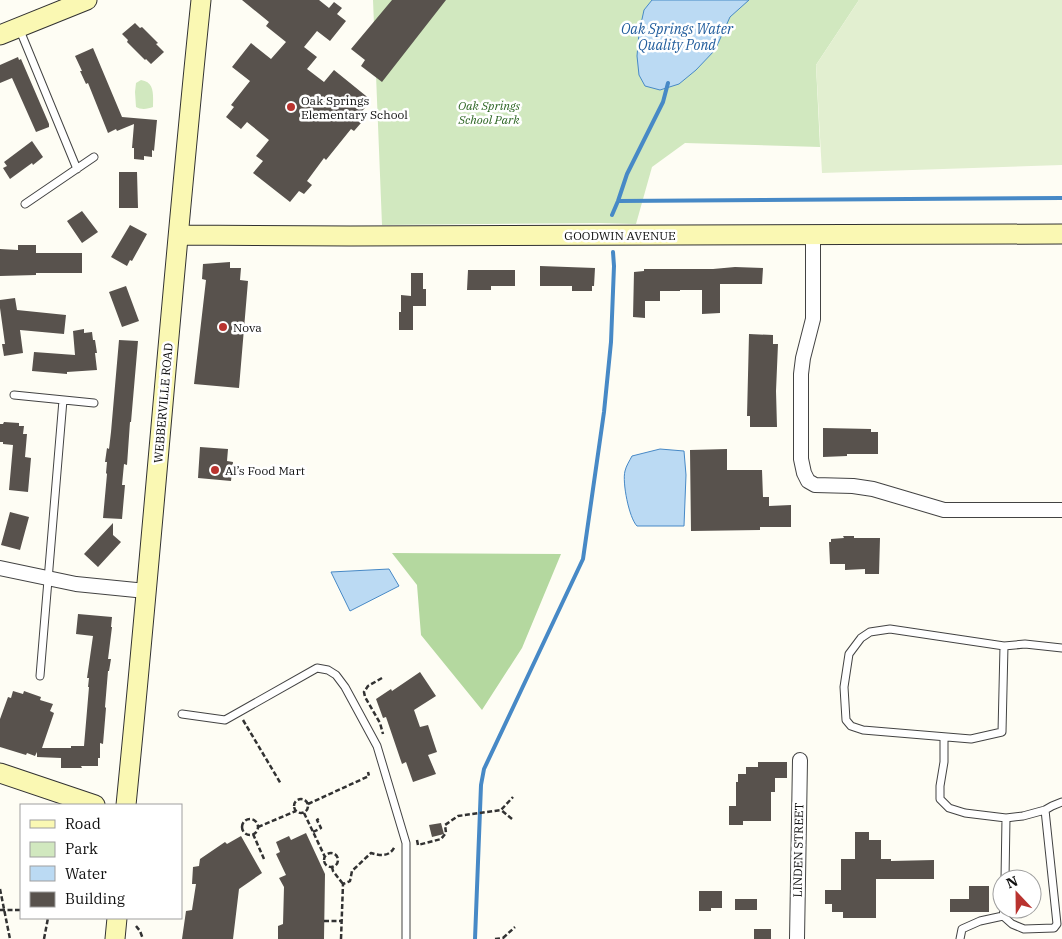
<svg xmlns="http://www.w3.org/2000/svg" width="1062" height="939" font-family="'IBM Plex Serif',serif">
<style>
.green{fill:#d1e8bf}
.forest{fill:#b4d89f}
.pitch{fill:#e2efd0}
.water{fill:#bbdaf3;stroke:#4789c6}
.lines{fill:none;stroke-linecap:round;stroke-linejoin:round}
.stream{stroke:#4789c6;stroke-width:4}
.building{fill:#58524d}
.lane-casing{stroke:#434343;stroke-width:9}
.street-casing{stroke:#434343;stroke-width:16}
.secondary-casing{stroke:#323232;stroke-width:21}
.path{stroke:#323232;stroke-width:2.5;stroke-dasharray:5 2.5;stroke-linecap:butt}
.lane{stroke:#fff;stroke-width:7}
.street{stroke:#fff;stroke-width:14}
.secondary{stroke:#faf8b3;stroke-width:19}
.poi-dot{fill:#b9332f;stroke:#fff;stroke-width:2}
.labels{text-anchor:middle;dominant-baseline:central;stroke-width:5;stroke-linejoin:round;paint-order:stroke}
.poi-label{font-size:12px;fill:#101010;stroke:#fff;text-anchor:start}
.park-label{font-size:12px;font-style:italic;fill:#2c6523;stroke:#fff}
.street-label{font-size:12px;fill:#101010;stroke:#fff}
.water-label{font-size:14px;font-style:italic;fill:#205c9c;stroke:#fff}
</style>
<rect width="100%" height="100%" fill="#fefdf4"/>
<!-- green -->
<path class="green" d="M373 0H859L816 65 820 147 685 143 652 167 636 224 600 223 382 225Z
M141 80C155 82 153 95 153 107 148 109 141 110 136 107L135 92 136 83Z"/>
<!-- forest -->
<path class="forest" d="M392 553 561 554 522 648 482 710 421 635 417 585Z"/>
<!-- pitch -->
<path class="pitch" d="M859 0H1062V165L822 173 816 65Z"/>
<!-- water -->
<path class="water" d="M652 0H749L730 17 715 50 696 70 679 84 660 90 645 86 639 75 637 56 639 33 644 10Z
M660 449 684 451 686 475 684 526H637C629 518 622 482 625 471 626 466 630 460 632 456Z
M389 569 399 586 350 611 331 572Z"/>
<g class="lines">
<!-- stream -->
<path class="stream" d="M618 201 1062 198
M612 215 618 201 627 174 663 102 668 83
M475 939 481 785 484 769 583 559 604 412 611 342 614 266 613 252"/>
</g>
<!-- building -->
<path class="building" d="M242 0H319L329 8 334 2 342 8 337 14 346 21 330 41 317 31 304 47 317 57 307 69 324 82 334 70 371 100 356 119 361 123 354 131 351 129 326 160 324 158 307 181 312 185 304 194 299 191 290 202 253 173 263 161 256 156 269 140 247 122 241 129 226 117 234 107 231 105 250 81 232 67 251 43 271 59 286 42 266 26 269 22Z
M392 0H446L382 82 361 66 365 60 351 49Z
M135 23 140 28 142 27 158 43 156 44 164 52 151 64 146 59 145 60 127 42 128 40 122 34Z
M93 48 122 117 157 120 154 151 152 150V157L144 156V160L134 159V148H132L134 124 117 131 116 129 108 133 88 83 86 84 80 71H82L75 56Z
M18 57 19 60 21 59 49 124V127L36 132 12 78 0 83V65Z
M32 141 43 157 33 165 32 163 10 179 3 168 7 166 4 162Z
M119 172H137L138 208H119Z
M82 211 98 232 82 243 67 221Z
M130 225 147 234 132 261 130 260 127 266 111 257Z
M18 245H36V253H82V273H36V275L0 276V249L18 250Z
M230 262V268H241L240 280 248 281 239 388 194 384 206 280 202 279 203 264Z
M540 266 595 268 594 286H592V291H572V286H540Z
M735 267 763 268 762 284H720V313L702 314V290H680V291H660V301H645V318L633 317 634 272 644 271V269H713Z
M468 270H515V286H491V290H467Z
M411 273H423V289H426V306H413V330H399V312H401V295L411 296Z
M126 286 139 321 122 327 109 292Z
M15 298 17 310 66 315 64 334 20 330 23 353 4 356 2 344H5L0 308V300Z
M84 329V333L92 332 93 340H95L97 353H95L97 370 67 372V374L32 371 34 352 75 355 73 331Z
M749 334 773 335V344H778L776 391 777 427H750V416H747Z
M119 340 138 341 131 422H130L127 465 124 464 122 485H125L122 519 103 518 107 474 106 473 107 462H105L107 448 109 449 111 432Z
M4 422 19 423V426H24L23 434H27L25 457 31 458 28 492 9 490 13 445 3 444V442H0V424H3Z
M823 428 871 429V432H878V454H847V456L823 457Z
M200 447 228 449 227 461 233 462 231 481 198 478Z
M727 449V470H762L763 497H769V506L791 505V527H760V530L691 531 690 450Z
M10 512 29 517 20 550 1 545Z
M113 523V535L121 542 98 567 84 554Z
M843 536H854V538H880L879 574H865V569L845 570V564H830L829 542H831V539L844 538Z
M78 614 112 617 111 627H112L108 659H111L109 671H108L105 707 106 708 103 744 100 743V758H98V766H81L82 768H61V758L37 757V752L35 756 27 753 26 755 0 747V719L8 697 11 698 13 691 23 694 24 691 41 697 40 700 53 704 50 711 54 713 42 748H71V746H84L89 687H88L89 678H87L93 636 76 634Z
M420 672 436 696 414 710 420 727 428 725 437 752 428 755 436 774 413 782 406 762 402 764 386 717 383 718 376 699 391 689 392 691Z
M758 762H787V778H775V792H771V821H743V825H729V806H736V782H738V774H746V767H758Z
M441 823 444 834 432 837 429 825Z
M855 832H869V840H881V859H891V861L934 860V879H876V918H843V912H832V904H825V890H841V859H855Z
M306 833 325 874 324 939H278V926L283 924 284 887 279 878 286 875 276 854 280 852 276 842 289 836 291 840Z
M241 836 262 873 239 889 233 939H182L186 911 192 910 196 884H192L193 867 199 866 200 859 225 842 227 844Z
M969 886H989V912H950V899H969Z
M699 891H722V908H711V911H699Z
M735 899H757V910H735Z
M754 929H771V939H754Z"/>
<g class="lines">
<defs>
<path id="lane" d="M19 28 77 169
M25 204 94 157
M14 395 94 403
M1004 646 1002 732 971 739 863 730 851 726 846 720 844 687 849 654 861 638 870 632 890 629 1004 646 1025 644 1062 648
M40 676 63 400
M182 714 225 720 317 668 328 670 336 675 345 687 377 746 406 843V939
M944 737V762L940 786V799L949 808 965 813 1006 818 1023 816 1045 810 1052 806 1062 802
M1005 879 1006 818
M1004 909 1003 916 1012 924 1024 929 1054 928 1057 924 1045 810
M960 939 962 929 980 921 1003 916"/>
<path id="street" d="M813 235V319L803 358 801 374V459L804 473 808 481 815 485 853 486 873 489 944 510H1062
M0 568 76 584 146 591
M797 939 800 760"/>
<path id="secondary" d="M0 35 87 0
M179 235 350 236 1062 234
M0 773 95 805
M126 805C153 537 173 268 201 0
M115 939 117 918"/>
</defs>
<!-- lane casing -->
<use href="#lane" class="lane-casing"/>
<!-- street casing -->
<use href="#street" class="street-casing"/>
<!-- secondary casing -->
<use href="#secondary" class="secondary-casing"/>
<!-- path -->
<path class="path" d="M382 678 368 686 364 692 365 697 380 723 383 734
M243 720 281 784
M294 806a7 7 0 1 1 14 0a7 7 0 1 1-14 0Z
M308 804 369 776 368 772
M304 813 325 857
M512 819 501 810 513 797
M242 827a8 8 0 1 1 16 0a8 8 0 1 1-16 0Z
M258 827 296 811
M313 832 321 828 317 820 320 818
M253 834 264 859
M417 840 418 845 441 839 446 833 445 825 458 816 501 810
M324 860a7 7 0 1 1 14 0a7 7 0 1 1-14 0Z
M332 867 333 871 343 884
M0 889 10 939
M0 910H21
M324 921H341
M136 926 140 931 143 939
M503 938 515 927
M44 939 48 918
M341 939 343 884 350 881 352 871 371 853C381 856 390 857 395 846
M495 939 503 938"/>
<!-- lane -->
<use href="#lane" class="lane"/>
<!-- street -->
<use href="#street" class="street"/>
<!-- secondary -->
<use href="#secondary" class="secondary"/>
</g>
<!-- markers -->
<g class="poi-dot">
<circle cx="291" cy="107" r="5"/>
<circle cx="223" cy="327" r="5"/>
<circle cx="215" cy="470" r="5"/>
</g>
<g class="labels">
<!-- poi labels -->
<g class="poi-label">
<text x="301" y="100">Oak Springs<tspan x="301" dy="14">Elementary School</tspan></text>
<text x="233" y="327">Nova</text>
<text x="225" y="470">Al’s Food Mart</text>
</g>
<!-- park labels -->
<g class="park-label">
<text x="489" y="105">Oak Springs<tspan x="489" dy="14">School Park</tspan></text>
</g>
<!-- street labels -->
<g class="street-label">
<text x="620" y="235">GOODWIN AVENUE</text>
<text transform="translate(163 403) rotate(-85)">WEBBERVILLE ROAD</text>
<text transform="translate(798 850) rotate(-89)">LINDEN STREET</text>
</g>
<!-- water labels -->
<g class="water-label">
<text x="677" y="29">Oak Springs Water<tspan x="677" dy="16">Quality Pond</tspan></text>
</g>
</g>
<!-- legend -->
<rect x="20" y="804" width="162" height="115" fill="#ffffff" stroke="#9f9f9f"/>
<rect x="30" y="820" width="25" height="8" fill="#faf8b3" stroke="#9f9f9f"/>
<text x="65" y="829" font-size="15" fill="#101010">Road</text>
<rect x="30" y="842" width="25" height="15" fill="#d1e8bf" stroke="#9f9f9f"/>
<text x="65" y="854" font-size="15" fill="#101010">Park</text>
<rect x="30" y="866" width="25" height="15" fill="#bbdaf3" stroke="#9f9f9f"/>
<text x="65" y="879" font-size="15" fill="#101010">Water</text>
<rect x="30" y="892" width="25" height="15" fill="#58524d" stroke="#9f9f9f"/>
<text x="65" y="904" font-size="15" fill="#101010">Building</text>
<!-- north arrow -->
<g transform="translate(1017 894) rotate(338)"><circle r="24" fill="#ffffff" stroke="#9f9f9f"/>
<path d="M0-4L9 19L0 12L-9 19Z" fill="#b9332f"/>
<text y="-8" font-size="14" font-weight="bold" text-anchor="middle" fill="#101010">N</text>
</g>
</svg>
